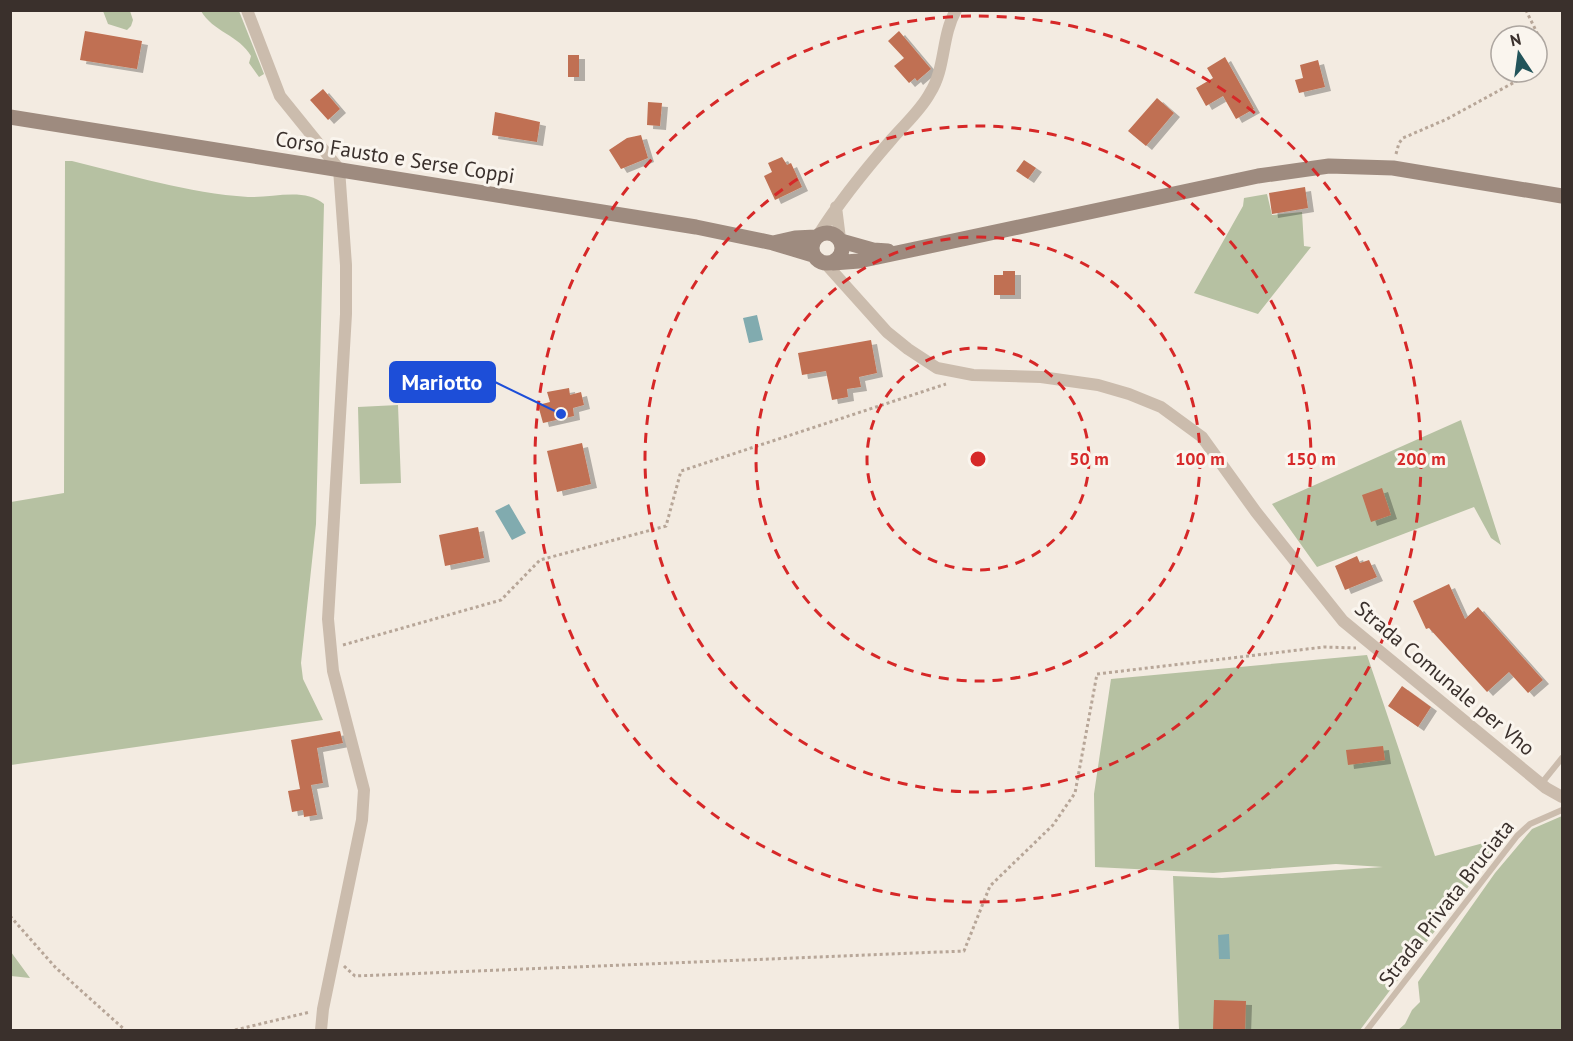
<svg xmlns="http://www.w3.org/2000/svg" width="1573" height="1041" font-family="'PT Sans',sans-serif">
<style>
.green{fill:#b6c1a2}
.water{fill:#81abaf}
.building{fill:#c07052;filter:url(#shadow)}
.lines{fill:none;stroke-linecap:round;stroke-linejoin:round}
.path{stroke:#b7a698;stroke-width:3;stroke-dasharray:3 3;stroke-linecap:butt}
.lane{stroke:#cbbcad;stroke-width:6}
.street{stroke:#cbbcad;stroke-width:12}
.secondary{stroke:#9e8b7f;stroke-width:15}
.ring{fill:none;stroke:#d62828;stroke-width:3;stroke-dasharray:10 8}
.labels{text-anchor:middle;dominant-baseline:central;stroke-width:6;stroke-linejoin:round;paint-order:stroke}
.street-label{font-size:21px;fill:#3a302c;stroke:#faf5ee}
.centre{fill:#d62828;stroke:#faf5ee;stroke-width:3}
.ring-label{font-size:18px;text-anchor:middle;font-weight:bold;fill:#d62828;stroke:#faf5ee;stroke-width:6;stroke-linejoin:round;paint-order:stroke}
.leader{fill:none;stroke:#1d4ed8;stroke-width:2}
.callout-dot{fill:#1d4ed8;stroke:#faf5ee;stroke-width:2}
.callout{fill:#1d4ed8;stroke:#1d4ed8;stroke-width:2}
.callout-label{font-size:22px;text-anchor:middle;font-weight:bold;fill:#fff}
</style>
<defs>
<filter id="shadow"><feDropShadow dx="6" dy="4" stdDeviation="0" flood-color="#0004"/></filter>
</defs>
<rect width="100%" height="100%" fill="#f3ebe1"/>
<!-- green -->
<path class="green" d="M103 11H130L133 20 131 26 127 30 108 24Z
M201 11H239L264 74 259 77 249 63 251 56C240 36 212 31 201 11Z
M65 161H72C130 175 188 193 248 197 272 198 305 187 324 204L316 524 301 663 303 679 323 720 11 765V502L64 493Z
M1267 194 1272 215 1302 212 1304 246 1311 247 1258 314 1194 293 1243 206 1244 198Z
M398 405 401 483 360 484 358 407Z
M1461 420 1501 545 1491 538 1474 507 1317 567 1272 504Z
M1367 655 1435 856 1506 837 1360 1030H1179L1173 876 1222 878 1383 867 1336 864 1213 873 1095 867 1094 794 1111 679Z
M1562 816V1030H1398L1405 1024 1412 1010 1420 1002 1418 982 1495 873 1532 829Z
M11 952 30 978 11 976Z"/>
<!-- water -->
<path class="water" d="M757 315 763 340 749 343 743 318Z
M509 504 526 533 512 540 495 511Z
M1229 934 1230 959H1219L1218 935Z"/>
<!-- building -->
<path class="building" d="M85 31 142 41 137 69 80 60Z
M899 31 931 69 917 81 915 78 909 83 894 66 904 58 888 41Z
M568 55H579V77H568Z
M1225 57 1254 109 1236 119 1223 96 1206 106 1196 88 1213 78 1207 68Z
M1318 60 1325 87 1299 93 1295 80 1303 78 1300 65Z
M323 89 340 109 328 120 310 100Z
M1157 98 1174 113 1146 146 1128 131Z
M648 102 662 103 660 126 647 125Z
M495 112 540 122 537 142 492 135Z
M641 135 648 158 621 169 609 150 627 138Z
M782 157 787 165 791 163 802 187 775 200 764 176 772 172 768 163Z
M1024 160 1036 168 1028 179 1016 171Z
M1305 187 1308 208 1272 214 1269 193Z
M1003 271H1015V295H994V275H1003Z
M871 340 877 373 859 377 861 387 847 389 848 397 832 400 826 371 802 375 798 353Z
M569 388 570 395 581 392 584 405 573 408 574 416 543 423 538 405 550 402 547 392Z
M582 443 591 484 557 492 547 451Z
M1382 488 1391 515 1371 522 1362 495Z
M478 527 484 558 445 566 439 535Z
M1357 556 1360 563 1369 560 1377 577 1345 590 1335 566Z
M1449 584 1465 619 1478 607 1543 680 1528 693 1509 672 1487 692 1429 628 1426 629 1413 601Z
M1402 686 1431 707 1418 727 1388 706Z
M340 731 343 743 317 748 323 783 311 785 317 815 304 817 303 810 292 812 288 791 300 789 291 740Z
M1383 746 1385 760 1348 765 1346 750Z
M1214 1000 1246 1001 1245 1030H1213Z"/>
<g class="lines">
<!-- path -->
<path class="path" d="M1526 10C1533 27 1552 53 1537 69
M1396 154 1399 143 1403 138 1447 119 1533 72
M343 645 501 600 540 560 666 526 681 471 946 384
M10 916 56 968 125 1030
M344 966 355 976 964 951 990 886 1053 825 1075 793 1097 674 1324 647 1356 648
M235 1030 310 1012"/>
<!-- lane -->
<path class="lane" d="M1541 784 1562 758
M1367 1030 1517 836 1530 824 1562 810"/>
<!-- street -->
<path class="street" d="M247 10 280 96 339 169 346 265V314L328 619 333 671 364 790 362 820 323 1009 321 1030
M836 207 840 239
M819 234C841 199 865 170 892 139 904 125 921 110 930 93 946 68 941 37 956 10
M826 264 887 332 908 349 937 368 973 375 1041 377 1098 385 1129 394 1161 407 1202 437 1256 512 1343 621 1546 788 1562 797"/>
<!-- secondary -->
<path class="secondary" d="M10 117 696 227 773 243 813 255
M812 248a15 15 0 1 1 30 0a15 15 0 1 1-30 0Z
M841 241 873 250 888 251
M773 243 795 238 816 237
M833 263 859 261 1258 176 1329 166 1393 168 1562 196"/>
</g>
<!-- distance rings -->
<g class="ring">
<circle cx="978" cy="459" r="111"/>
<circle cx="978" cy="459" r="222"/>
<circle cx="978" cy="459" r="333"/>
<circle cx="978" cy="459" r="443"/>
</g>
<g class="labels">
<!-- street labels -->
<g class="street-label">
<text transform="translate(395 157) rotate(9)">Corso Fausto e Serse Coppi</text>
<text transform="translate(1445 678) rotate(40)">Strada Comunale per Vho</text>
<text transform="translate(1446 903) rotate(-52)">Strada Privata Bruciata</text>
</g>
</g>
<circle cx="978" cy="459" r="9" class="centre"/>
<g class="ring-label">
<text x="1089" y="465">50 m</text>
<text x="1200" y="465">100 m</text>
<text x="1311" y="465">150 m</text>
<text x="1421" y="465">200 m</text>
</g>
<!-- callouts -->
<path class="leader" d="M561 414L495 382"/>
<circle class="callout-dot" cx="561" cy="414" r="6"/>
<rect class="callout" x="390" y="362" width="105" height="40" rx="6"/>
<g class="callout-label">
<text x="442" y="390">Mariotto</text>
</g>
<!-- border -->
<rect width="1573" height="1041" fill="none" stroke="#3a302c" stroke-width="24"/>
<!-- north arrow -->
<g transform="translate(1519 54) rotate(347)"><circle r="28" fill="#faf5ee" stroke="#ada6a0" stroke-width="1.5"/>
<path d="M0-4.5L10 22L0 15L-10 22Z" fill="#22545a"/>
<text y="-9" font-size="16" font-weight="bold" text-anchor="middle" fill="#3a302c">N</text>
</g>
</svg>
